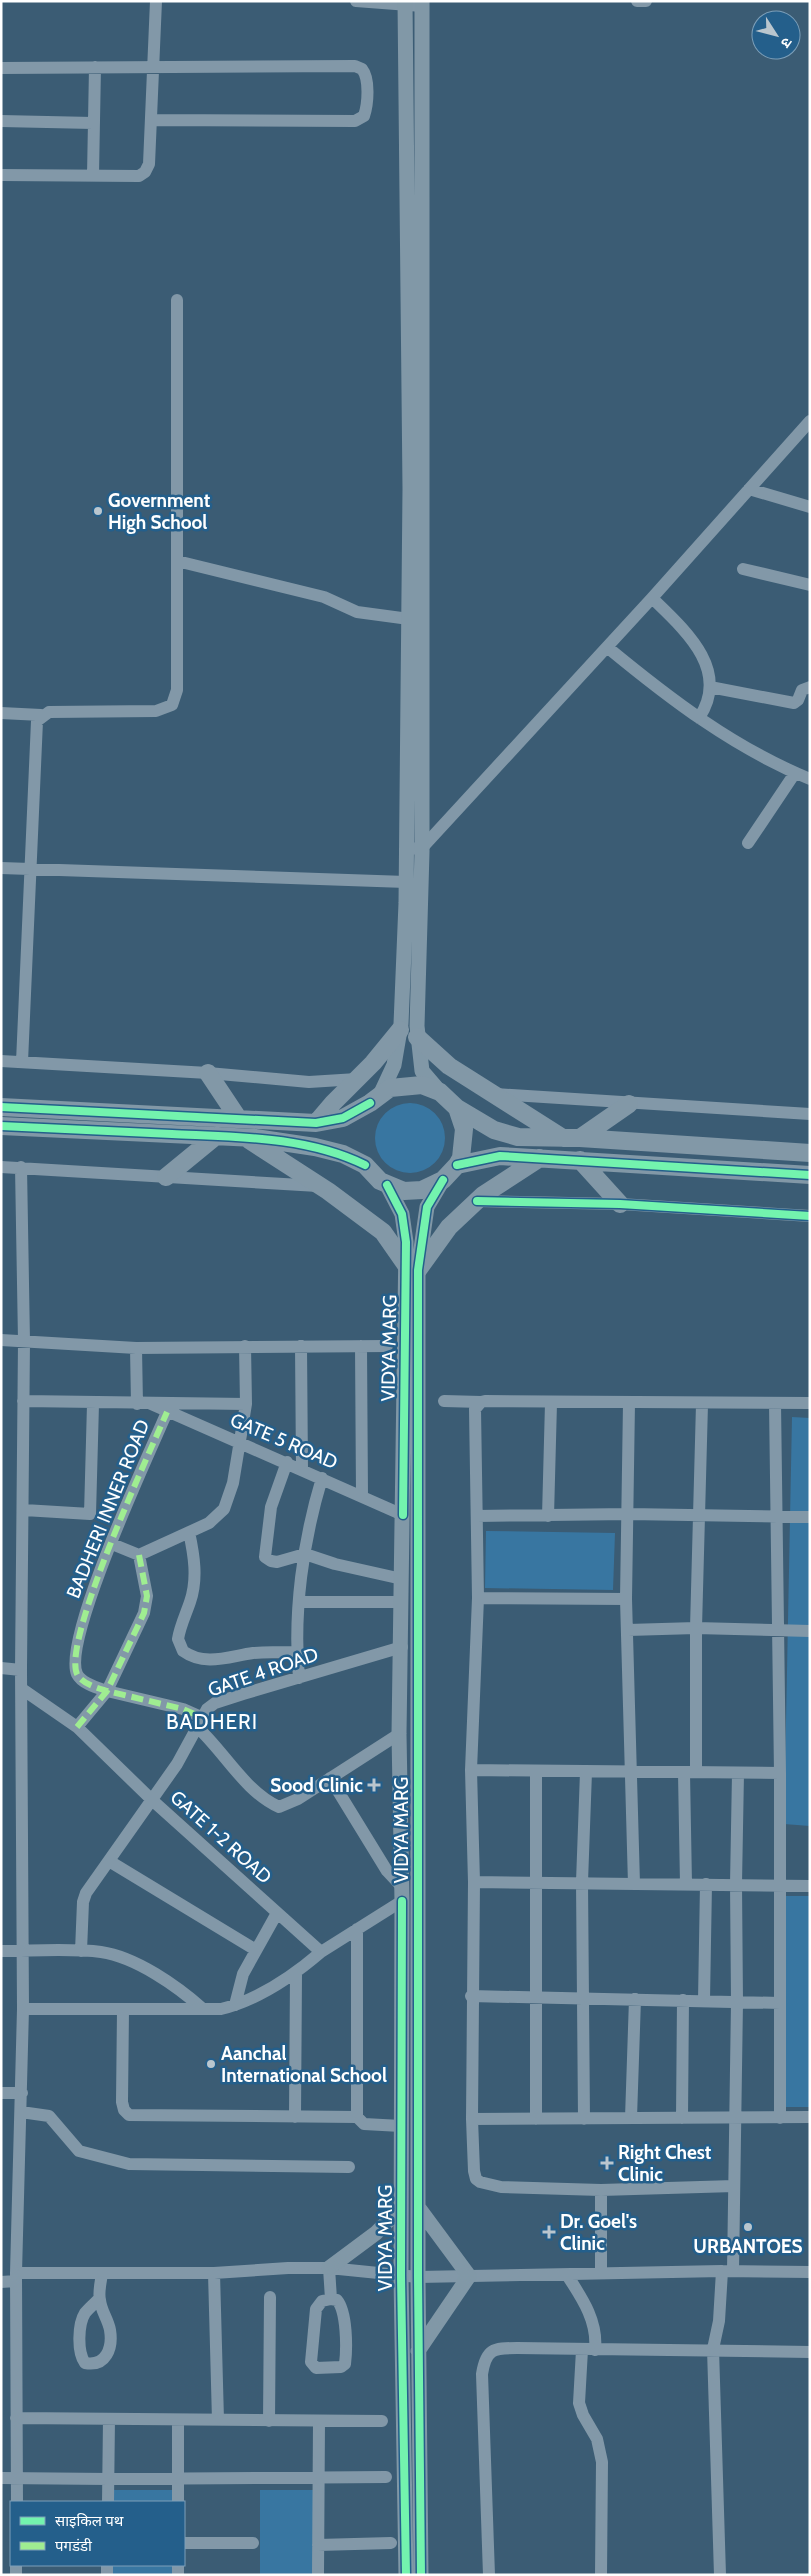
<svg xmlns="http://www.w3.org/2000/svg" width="811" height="2576" font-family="Cabin,'Noto Sans Devanagari',sans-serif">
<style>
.green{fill:#3876a1}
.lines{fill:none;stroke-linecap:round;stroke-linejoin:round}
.minor{stroke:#8298a8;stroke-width:12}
.major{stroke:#8198a7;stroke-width:15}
.highway{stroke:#8298a7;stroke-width:18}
.quiet{stroke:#9fed91;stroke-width:6;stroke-dasharray:12 6;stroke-linecap:butt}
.cycleway-casing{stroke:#245f8b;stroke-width:11}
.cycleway{stroke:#73f3ae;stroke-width:8}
.poi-dot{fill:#bac6ce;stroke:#245f8b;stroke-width:2}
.labels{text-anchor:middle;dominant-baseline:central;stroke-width:5;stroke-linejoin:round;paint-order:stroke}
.poi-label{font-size:19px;font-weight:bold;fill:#fff;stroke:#245f8b;text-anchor:start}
.street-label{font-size:19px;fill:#fff;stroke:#245f8b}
.quarter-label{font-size:21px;letter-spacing:1px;fill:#fff;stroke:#245f8b}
</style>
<rect width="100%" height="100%" fill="#3b5c74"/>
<!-- green -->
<path class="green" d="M375 1138a35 35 0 1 1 70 0a35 35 0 1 1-70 0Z
M792 1417 810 1418V1826L784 1824Z
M486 1531 615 1533 613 1590 485 1588Z
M786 1896H810V2107H785Z
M111 2490H175V2502H111Z
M260 2490H313V2575H260Z
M111 2565H174V2575H110Z"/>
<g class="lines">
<!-- minor -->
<path class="minor" d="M356 1 422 6
M637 1H646
M1 68 355 66 362 69C370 79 368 104 364 116L355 121 152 120
M1 121 93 123
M1 175 139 176 145 172 149 164 156 1
M93 175 95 67
M749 489 810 507
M177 561 324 597 357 612 409 619
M743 569 810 585
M652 598C685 630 731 670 699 718
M607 647C670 699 734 748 810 779
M710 687 794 703 798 700 802 690 810 687
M1 713 41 715
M748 843 795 773
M407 849 422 848 652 598 810 421
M1 868 406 882
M1 1061 208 1073 309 1082 357 1079
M22 1062 37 721 49 712 156 711 172 705 177 690V300
M495 1094 810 1114
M1 1167 318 1186
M477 1201 620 1204 810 1216
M1 1340 136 1348 387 1346
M301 1346 302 1469
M361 1346 362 1496
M136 1348 137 1404
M23 1401 246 1404
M444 1401 481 1402
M149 1403 403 1515
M629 1403 626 1599 634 1884
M775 1403 780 1773V2118
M287 1462 271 1507 265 1557 271 1561 277 1562 305 1554 335 1564 402 1579
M24 1510 90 1514 93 1404
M477 1516 629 1514 810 1517
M548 1516 551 1403
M189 1532C194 1555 198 1579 190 1602 186 1614 180 1626 178 1639L183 1651C205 1667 230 1656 253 1653 268 1652 282 1652 297 1652
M112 1544 139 1555 209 1523 224 1509 233 1483 246 1404 245 1346
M139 1555 147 1596 144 1613 107 1691C98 1688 82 1684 77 1674 62 1640 149 1454 167 1412
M478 1598 626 1599
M299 1602H402
M628 1630 696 1628 810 1631
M1 1668 21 1670
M299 1678C293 1612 303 1541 322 1478
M22 1689 77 1727 152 1800 321 1952 402 1901
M196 1726C224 1751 245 1792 279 1807L298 1799 399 1734
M77 1727 107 1691 183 1709 201 1717
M471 1770 780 1773
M696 1772V1628L702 1404
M684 1773 686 1884
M330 1778 387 1871 402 1887
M109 1861 256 1950
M474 1882 810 1886
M1 1951C32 1951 71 1948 101 1952 136 1957 177 1986 203 2009
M81 1951 83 1902 86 1893 177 1764 207 1709 215 1703 243 1694 402 1647
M471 1996 780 2003
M704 2000 706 1884
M235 2005 243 1974 277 1913
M23 2009H221C258 2000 293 1976 321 1952
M123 2010 122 2102 124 2110 129 2115 357 2117 364 2124 401 2126
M1 2093H22
M21 2112 49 2116 79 2151 129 2164 349 2167
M295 2117 296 1974
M357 2117V1929
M631 2118 635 1999
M682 2118 683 2000
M472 2119 474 1882 471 1770 478 1598 475 1409 481 1402 485 1401 810 1403
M536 2119V1771
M584 2119 582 1882 586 1772
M734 2186 601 2190 501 2187 480 2182 476 2179 474 2171 472 2119 810 2117
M329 2268 331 2299 337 2300C347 2312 347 2348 345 2364L341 2367 316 2368 311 2362 316 2309 322 2301 331 2299
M733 2271 737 2002 736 1884 738 1773
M16 2273H214L288 2268H329L418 2277 722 2271 810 2272
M214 2273 218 2420
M601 2273V2190
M567 2275C582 2298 598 2321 595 2350
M1 2282 16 2281
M99 2299C95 2303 89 2308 85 2313 78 2324 77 2352 85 2363 106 2367 113 2348 110 2330 108 2319 101 2311 100 2300 98 2292 101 2282 102 2273
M582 2350 579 2403 583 2415 597 2439 602 2462 601 2575
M16 2418 382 2421
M178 2420V2502
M269 2421 270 2297
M1 2478 109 2479 386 2477
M17 2502 16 2273 23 2009 21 1670 24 1341 21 1167
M108 2502 109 2419
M184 2543H253
M318 2545 391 2543
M16 2575V2565
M107 2575V2565
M178 2575V2565
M318 2575 319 2422
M489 2575 482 2374C486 2349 493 2348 517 2348L810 2352
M720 2575 713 2349 719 2321 722 2271"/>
<!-- major -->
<path class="major" d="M422 1V852L417 1026 422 1071 440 1092
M381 1093 394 1065 401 1024 406 903 410 489 405 1
M387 1185 402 1214 406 1242 399 1734 402 1901 401 2276 406 2575
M418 2207 469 2276 418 2351
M329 2268 376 2233 401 2208
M421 2575 418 2277V1270L427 1207 443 1180"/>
<!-- highway -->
<path class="highway" d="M417 1037 449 1066 563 1138
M208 1073 238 1118
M1 1107 316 1123 343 1118 370 1103 390 1088 422 1085 440 1092 457 1108 494 1130 518 1137 580 1138 810 1153
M316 1123 333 1103 373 1063 400 1030
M1 1126 255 1138 315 1147 343 1154 365 1165 380 1181 404 1191 422 1190 443 1180 457 1165 461 1158 464 1129 457 1108
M580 1138 629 1104
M249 1140 328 1191 383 1232 406 1265
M580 1160 620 1204
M457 1165 500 1156 810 1175
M166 1177 216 1136
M418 1270 449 1227 483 1195 540 1158"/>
<!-- quiet -->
<path class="quiet" d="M139 1555 147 1596 144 1613 107 1691C98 1688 82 1684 77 1674 62 1640 149 1454 167 1412
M77 1727 107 1691 183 1709 201 1717"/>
<defs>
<path id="cycleway" d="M1 1107 316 1123 343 1118 370 1103
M1 1126C58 1129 115 1131 172 1134 236 1137 306 1136 365 1165
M457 1165 500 1156 810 1175
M387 1185 402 1214 406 1242 403 1515
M477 1201 620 1204 810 1216
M402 1901 401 2276 406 2575
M421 2575 418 2277V1270L427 1207 443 1180"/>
</defs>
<!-- cycleway casing -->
<use href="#cycleway" class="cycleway-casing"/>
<!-- cycleway -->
<use href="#cycleway" class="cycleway"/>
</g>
<!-- markers -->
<g class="poi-dot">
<circle cx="98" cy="511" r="5"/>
<path d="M371.5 1777.5h5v5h5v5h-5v5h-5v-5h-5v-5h5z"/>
<circle cx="211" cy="2064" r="5"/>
<path d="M604.5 2155.5h5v5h5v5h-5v5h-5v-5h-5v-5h5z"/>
<circle cx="748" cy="2227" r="5"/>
<path d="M546.5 2224.5h5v5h5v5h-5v5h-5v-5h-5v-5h5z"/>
</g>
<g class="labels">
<!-- poi labels -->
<g class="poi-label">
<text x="108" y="500">Government<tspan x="108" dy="22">High School</tspan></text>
<text x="363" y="1785" text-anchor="end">Sood Clinic</text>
<text x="221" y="2053">Aanchal<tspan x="221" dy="22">International School</tspan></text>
<text x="618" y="2152">Right Chest<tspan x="618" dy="22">Clinic</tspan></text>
<text x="560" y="2221">Dr. Goel's<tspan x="560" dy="22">Clinic</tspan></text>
<text x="748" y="2246" text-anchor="middle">URBANTOES</text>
</g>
<!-- street labels -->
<g class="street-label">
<text transform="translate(389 1348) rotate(-89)">VIDYA MARG</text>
<text transform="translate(284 1441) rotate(23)">GATE 5 ROAD</text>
<text transform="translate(108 1509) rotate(-68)">BADHERI INNER ROAD</text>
<text transform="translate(263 1672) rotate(-19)">GATE 4 ROAD</text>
<text transform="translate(401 1830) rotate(-90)">VIDYA MARG</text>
<text transform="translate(221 1837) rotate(42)">GATE 1-2 ROAD</text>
<text transform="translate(385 2238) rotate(-90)">VIDYA MARG</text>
</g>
<!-- quarter labels -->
<g class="quarter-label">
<text x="212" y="1721">BADHERI</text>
</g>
</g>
<!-- border -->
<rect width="811" height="2576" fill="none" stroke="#ffffff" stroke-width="5"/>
<!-- legend -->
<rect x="10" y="2501" width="175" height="65" fill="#245f8b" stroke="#7c9fb9"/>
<rect x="20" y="2517" width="25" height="8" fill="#73f3ae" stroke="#7c9fb9"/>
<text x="55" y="2526" font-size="15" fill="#ffffff">साइकिल पथ</text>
<rect x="20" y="2542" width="25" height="8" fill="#9fed91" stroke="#7c9fb9"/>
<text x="55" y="2551" font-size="15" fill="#ffffff">पगडंडी</text>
<!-- north arrow -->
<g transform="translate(776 35) rotate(126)"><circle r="24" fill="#245f8b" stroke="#7c9fb9"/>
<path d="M0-4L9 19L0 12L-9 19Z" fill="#bac6ce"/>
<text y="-8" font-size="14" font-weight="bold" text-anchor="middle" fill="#ffffff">उ</text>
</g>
</svg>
